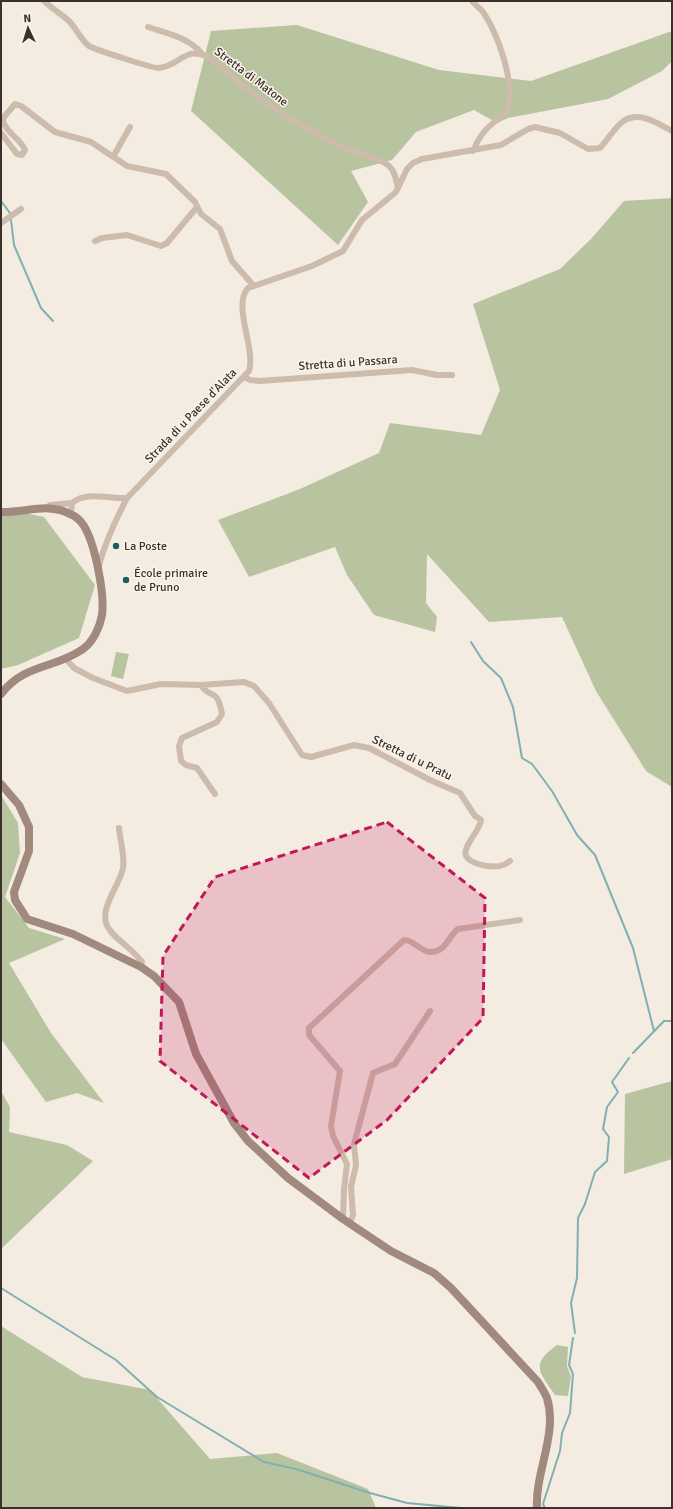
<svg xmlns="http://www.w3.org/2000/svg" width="673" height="1509" font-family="Signika,sans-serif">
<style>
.green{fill:#b8c4a0}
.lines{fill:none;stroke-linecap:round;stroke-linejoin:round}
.stream{stroke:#7fb0b2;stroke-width:2}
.street{stroke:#cdbbac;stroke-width:6}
.secondary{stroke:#a18a7d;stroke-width:8}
.marked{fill:#c2185b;fill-opacity:0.2;stroke:#c2185b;stroke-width:3;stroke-dasharray:8 5;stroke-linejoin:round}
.poi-dot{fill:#1f5a5e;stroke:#fbf5ee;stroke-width:1.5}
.labels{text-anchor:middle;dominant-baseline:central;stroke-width:3;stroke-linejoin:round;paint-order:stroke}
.street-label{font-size:12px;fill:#3b302b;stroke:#fbf5ee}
.poi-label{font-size:12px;fill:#3b302b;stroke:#fbf5ee;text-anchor:start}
</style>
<rect width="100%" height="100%" fill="#f4ebe1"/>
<!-- green -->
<path class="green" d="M297 25 439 70 531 81 672 31V61L662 71 608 99 508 118 497 123 474 110 416 132 392 160 351 171 368 202 338 245 191 111 211 31Z
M672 198V787L646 771 596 691 562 617 489 622 427 554 426 603 437 617 435 632 374 615 347 575 335 547 249 577 218 520 300 489 379 453 390 423 481 435 500 390 473 304 560 269 591 239 624 201Z
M1 508 44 517 95 585 79 638 18 665 1 669Z
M116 652 129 654 123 679 111 676Z
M1 795 18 823 20 853 5 897 29 928 65 939 9 963 51 1033 104 1103 77 1093 46 1102 1 1039Z
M672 1081V1159L624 1174 625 1094Z
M1 1091 10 1107 9 1132 67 1145 93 1161 1 1249Z
M1 1326 82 1377 150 1390 210 1459 277 1453 368 1489 376 1508H1Z
M557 1345 568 1347 567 1366 571 1376 568 1396 555 1395C539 1372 530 1364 557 1345Z"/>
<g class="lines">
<!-- stream -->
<path class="stream" d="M1 201 10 213
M11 220 14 245 41 308 53 321
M471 642 483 661 501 678 513 707 522 758 532 764 552 791 577 835 595 855 633 948 654 1031
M633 1053 664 1021H672
M1 1288 116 1360 157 1397 264 1462 296 1469 370 1493 407 1503 461 1508
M575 1333 571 1303 577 1278 578 1218 585 1204 595 1172 607 1161 609 1137 603 1129 607 1107 618 1092 612 1082 629 1058
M545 1508 543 1504 560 1451 562 1433 570 1413 573 1374 569 1365 573 1338"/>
<!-- street -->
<path class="street" d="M44 1C52 9 62 14 70 22 77 30 81 40 89 46 93 49 155 69 159 68 181 66 185 44 210 58 251 95 289 120 338 145 352 152 379 157 389 166 395 171 396 180 398 188
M472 1C475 5 480 8 483 12 497 32 518 88 506 111 503 117 498 119 493 123 484 130 477 141 473 151
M148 27C166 33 190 38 202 54
M1 133 17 154 22 155 25 150C21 139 6 133 3 121L4 117 15 104 21 106 55 132 91 142 127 166 166 174 195 202 201 214 220 229 232 261 253 285
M113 157 130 127
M1 223 21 209
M95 241 102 238 127 235 161 246 167 243 197 207
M245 377 250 380 260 381 412 370 437 375H452
M50 505 72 503
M71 514 72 503C86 491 109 499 127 498
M99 566C105 542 115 521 127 498L249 371C256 348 232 306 248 288L312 266 343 251 362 220 396 192 407 169 413 163 422 159 501 145 528 129 535 127 560 133 588 149 600 148C608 140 615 126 625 120 640 111 659 124 672 131
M65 658 74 668 93 678 127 691 161 684 201 685 244 682 254 686 269 703 302 755 311 757 354 745 369 748 430 780 460 793 475 816 481 820C478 839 444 858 487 866 496 867 503 867 510 861
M201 685C210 700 217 686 222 714L217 722 182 738 179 746 181 761 186 765 197 768 215 794
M119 828C120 840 125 856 123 868 120 886 96 911 109 929 117 941 133 949 142 962L141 967
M343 1219 344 1189 347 1164 333 1136 331 1126 340 1071 309 1035V1028L404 940C416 940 424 958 439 950 447 946 451 934 458 929L520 920
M350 1223 353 1215 351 1187 356 1165 354 1144 373 1073 395 1064 430 1011"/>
<!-- secondary -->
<path class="secondary" d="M1 512C24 513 49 502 70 514 75 516 81 521 84 526 95 544 105 594 102 615 100 627 93 642 83 649 55 669 25 663 1 694
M1 784 19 805 29 827V851L14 892 15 900 27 919 73 934 141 967 154 976 179 1002 196 1054 234 1123 248 1141 288 1178 343 1219 391 1251 434 1273 451 1288 538 1382C541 1387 545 1393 547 1398 558 1434 535 1472 537 1508"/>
</g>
<!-- marked area -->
<path class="marked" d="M387 822 485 898 483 1018 387 1120 309 1178 160 1061 163 956 215 877Z"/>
<!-- markers -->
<g class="poi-dot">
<circle cx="116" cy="546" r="4"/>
<circle cx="126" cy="580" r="4"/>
</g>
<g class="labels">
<!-- street labels -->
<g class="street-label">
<text transform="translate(251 77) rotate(37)">Stretta di Matone</text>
<text transform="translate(348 363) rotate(-4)">Stretta di u Passara</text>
<text transform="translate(191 416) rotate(-46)">Strada di u Paese d'Alata</text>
<text transform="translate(412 758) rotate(26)">Stretta di u Pratu</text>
</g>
<!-- poi labels -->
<g class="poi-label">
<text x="124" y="546">La Poste</text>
<text x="134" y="573">École primaire<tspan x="134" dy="14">de Pruno</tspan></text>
</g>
</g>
<!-- border -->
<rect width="673" height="1509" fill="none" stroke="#3b302b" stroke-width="4"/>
<!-- north arrow -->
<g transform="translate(28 28) rotate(356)" stroke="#fbf5ee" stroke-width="3" paint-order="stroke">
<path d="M0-3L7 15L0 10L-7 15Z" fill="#3b302b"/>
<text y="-6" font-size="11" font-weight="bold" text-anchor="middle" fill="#3b302b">N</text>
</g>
</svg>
